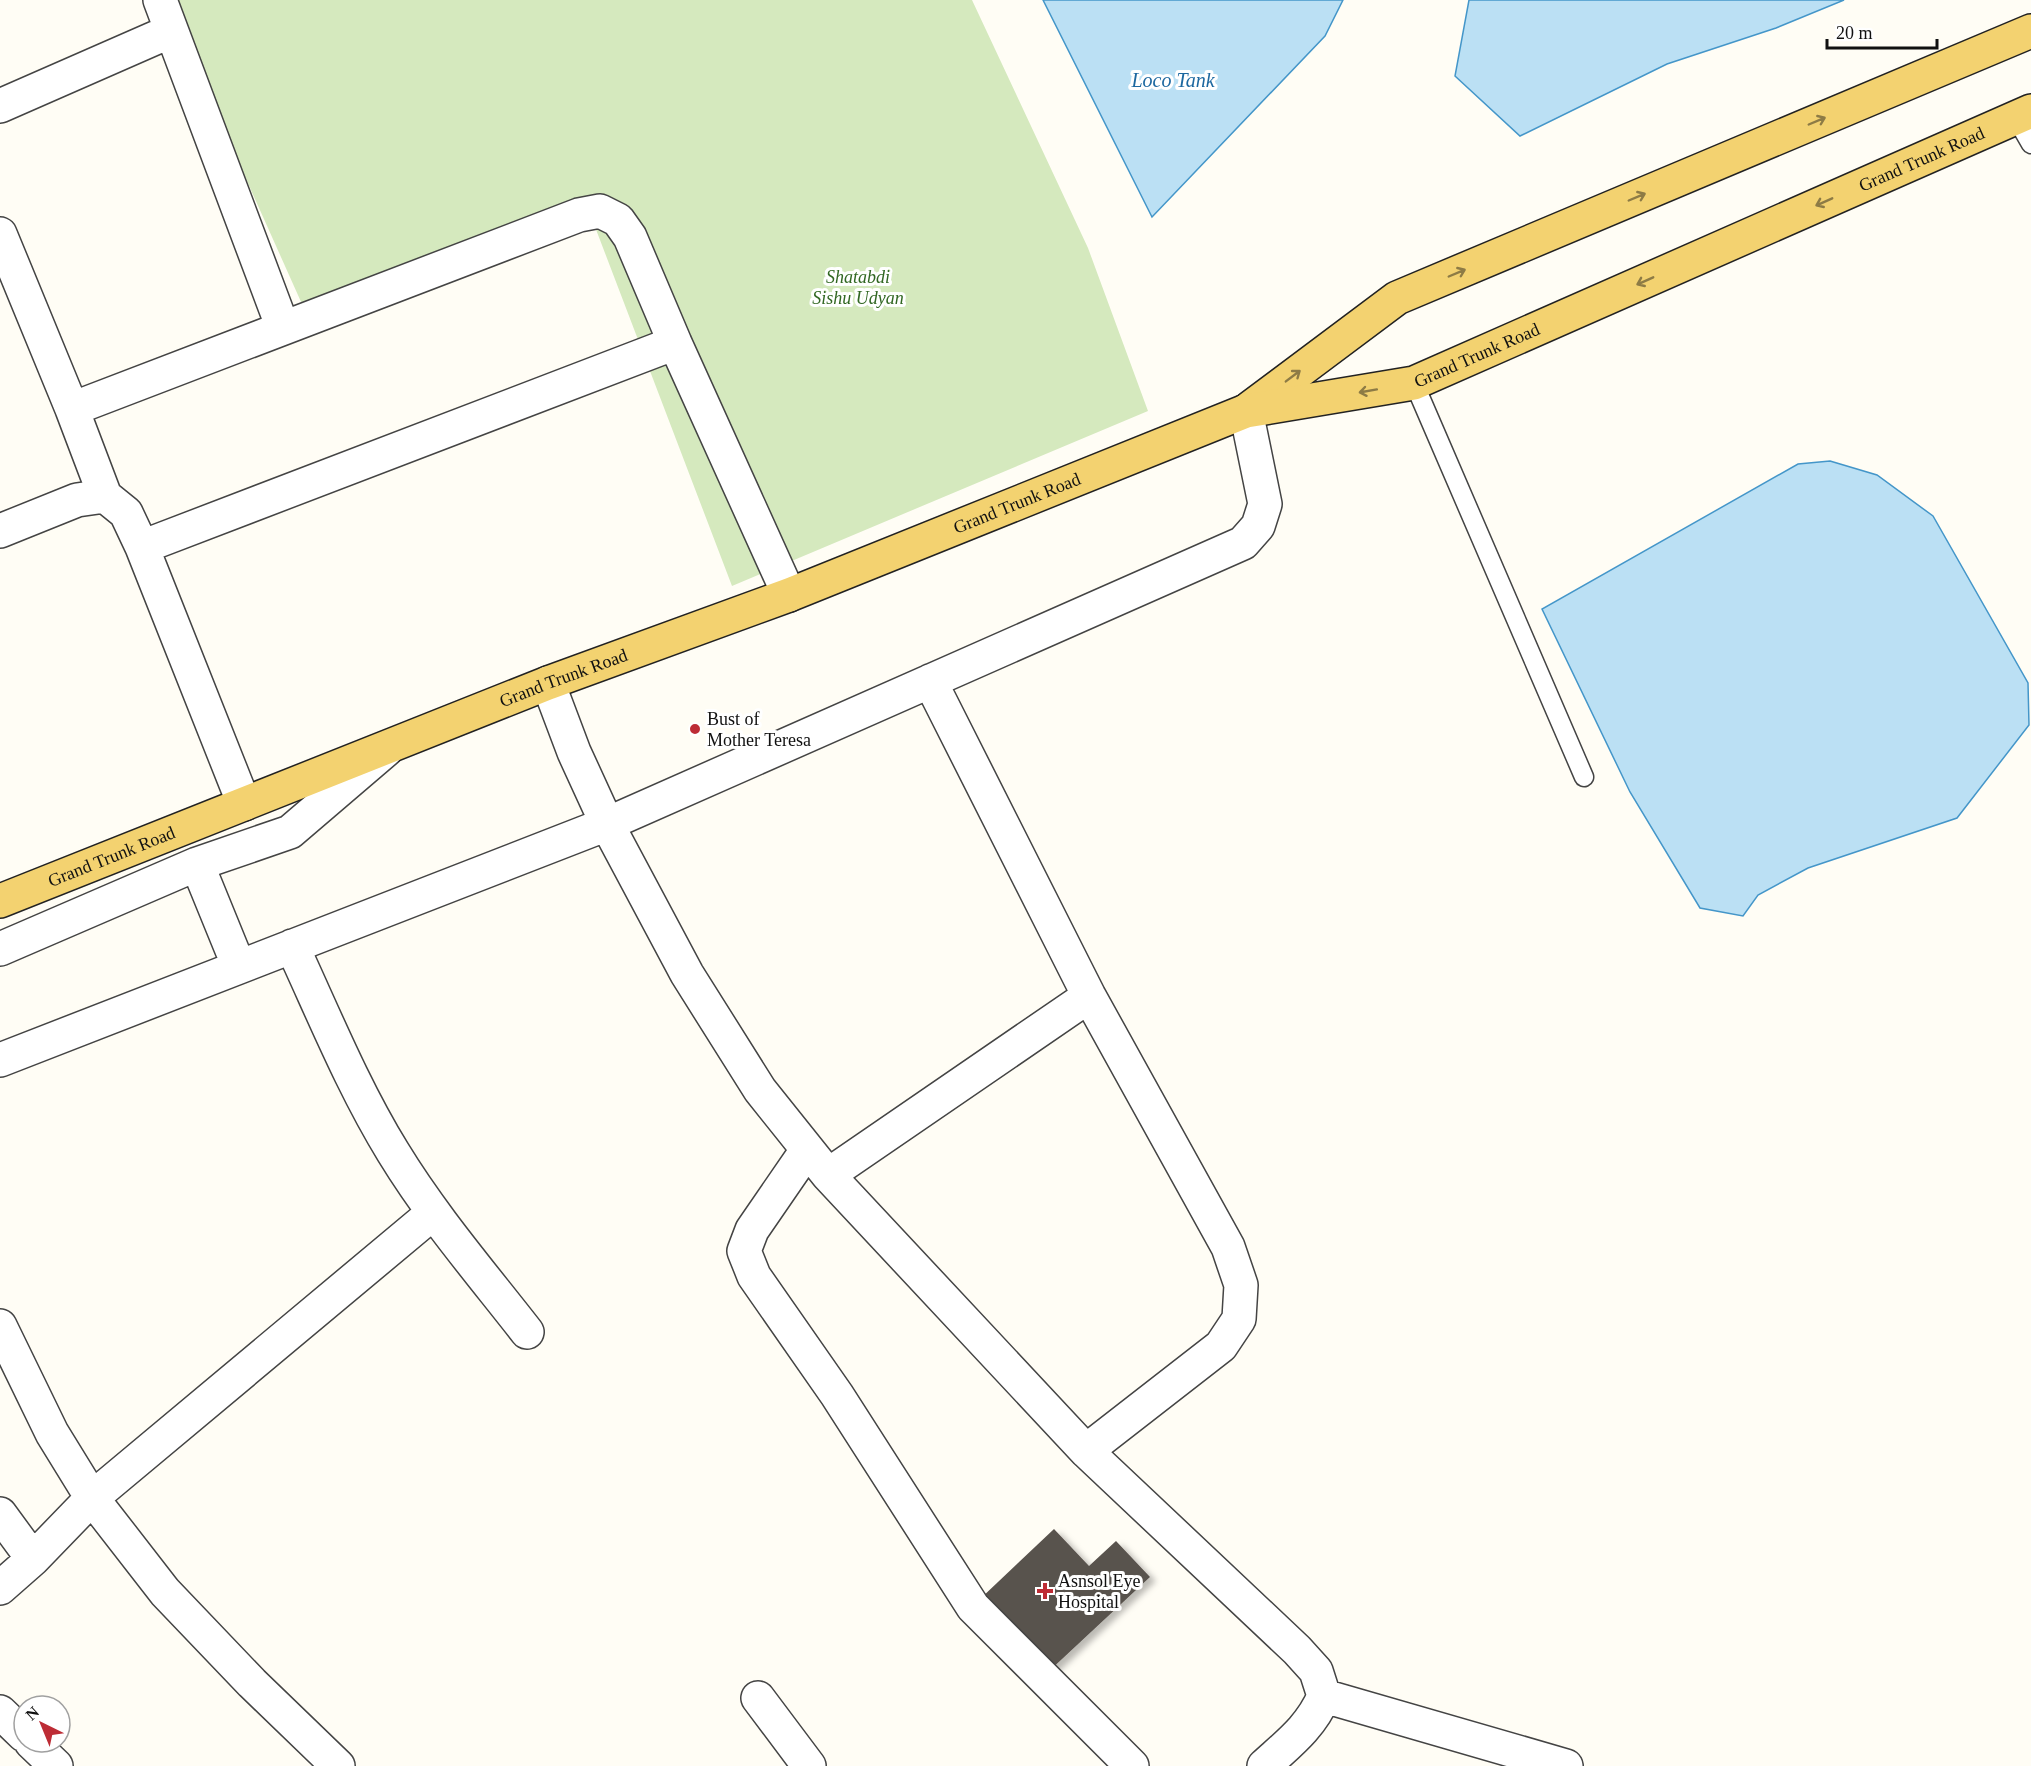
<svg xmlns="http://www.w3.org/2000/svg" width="2031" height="1766" font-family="Georgia,serif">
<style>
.green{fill:#d5e9be}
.water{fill:#bbe0f4;stroke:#4496c9;stroke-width:1.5}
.building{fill:#59524d;filter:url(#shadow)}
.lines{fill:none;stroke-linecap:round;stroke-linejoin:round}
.lane-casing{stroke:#444;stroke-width:21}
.street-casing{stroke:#444;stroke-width:36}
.primary-casing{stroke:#222;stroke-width:36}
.lane{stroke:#fff;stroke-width:18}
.street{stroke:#fff;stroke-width:33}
.primary{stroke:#f3d270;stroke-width:33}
.oneway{stroke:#8d7b45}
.poi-dot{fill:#bd2c35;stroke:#fff;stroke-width:2}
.labels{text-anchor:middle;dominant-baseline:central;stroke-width:6;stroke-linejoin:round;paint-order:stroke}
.street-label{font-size:18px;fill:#111;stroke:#fff}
.park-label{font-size:18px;font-style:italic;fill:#316722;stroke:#fff}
.poi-label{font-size:18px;fill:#111;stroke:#fff;text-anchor:start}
.water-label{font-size:20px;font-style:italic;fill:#1d68a0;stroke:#fff}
</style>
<defs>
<filter id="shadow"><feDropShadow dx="6" dy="4" stdDeviation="3" flood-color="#0004"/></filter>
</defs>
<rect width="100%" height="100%" fill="#fffdf5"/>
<!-- green -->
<path class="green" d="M166 0H972L1088 248 1148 411 732 586 584 198 306 313Z"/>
<!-- water -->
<path class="water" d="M1043 0H1343L1325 36 1152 217Z
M1469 0H1844L1776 28 1667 64 1520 136 1455 76Z
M1830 461 1877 475 1933 516 2028 683 2029 725 1957 818 1808 868 1758 895 1743 916 1700 908 1630 792 1542 609 1798 464Z"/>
<!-- building -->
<path class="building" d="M1054 1529 1089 1566 1116 1541 1150 1577 1047 1673 979 1600Z"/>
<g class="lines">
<defs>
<path id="lane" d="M2016 118 2031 144
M1414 383 1584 777"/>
<path id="street" d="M160 0 283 328
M0 106 171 31
M0 234 72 409 105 496
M72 409 579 215 600 211 618 220 630 237 675 343 789 595
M0 531 77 500 105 496 126 513 142 547 244 804
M142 547 675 343
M930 681 1089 996 1228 1247 1241 1285 1239 1319 1221 1346 1086 1451
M548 683 574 752 607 824 687 974 760 1090 828 1175 1086 1451 1297 1650 1316 1671 1324 1696C1311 1727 1288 1744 1264 1766
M197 864 239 967
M292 946C324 1015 353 1087 393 1152 432 1216 481 1273 527 1332
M0 949 197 864 290 832 387 749
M0 1060 607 824 1243 543 1258 526 1265 504 1246 411
M807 1150 752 1230 744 1251 754 1276 837 1395 973 1607 1132 1766
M828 1175 1089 996
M0 1326 52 1433 92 1498 165 1592 252 1683 338 1766
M0 1514 33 1559
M0 1588 33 1559 92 1498 433 1213
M1324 1696 1566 1766
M758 1698 809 1766
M0 1712 24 1735
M31 1742 56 1766"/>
<g id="primary">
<path d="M1250 408 1397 298 2031 31"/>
<path id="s1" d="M0 901 548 683 789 595 1246 411 1414 383 2031 111"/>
</g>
</defs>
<!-- lane casing -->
<use href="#lane" class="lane-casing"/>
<!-- street casing -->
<use href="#street" class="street-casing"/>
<!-- primary casing -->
<use href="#primary" class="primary-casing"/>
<!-- lane -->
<use href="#lane" class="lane"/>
<!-- street -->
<use href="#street" class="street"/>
<!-- primary -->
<use href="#primary" class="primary"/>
</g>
<!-- one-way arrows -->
<defs><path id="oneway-shaft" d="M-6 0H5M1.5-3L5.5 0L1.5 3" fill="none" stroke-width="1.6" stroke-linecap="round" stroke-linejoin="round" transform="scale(1.5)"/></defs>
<g class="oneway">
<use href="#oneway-shaft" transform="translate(1817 121) rotate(-23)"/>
<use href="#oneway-shaft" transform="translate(1637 197) rotate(-23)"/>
<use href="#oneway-shaft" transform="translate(1824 202) rotate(156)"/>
<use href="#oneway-shaft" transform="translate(1457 273) rotate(-23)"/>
<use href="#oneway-shaft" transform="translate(1645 281) rotate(156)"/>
<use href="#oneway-shaft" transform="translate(1293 376) rotate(-37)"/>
<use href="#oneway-shaft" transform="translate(1368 391) rotate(170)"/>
</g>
<!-- markers -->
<g class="poi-dot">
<circle cx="695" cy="729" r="6"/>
<path d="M1042 1582h6v6h6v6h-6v6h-6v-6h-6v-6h6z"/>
</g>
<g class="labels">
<!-- street labels -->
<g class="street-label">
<text stroke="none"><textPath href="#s1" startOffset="2064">Grand Trunk Road</textPath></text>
<text stroke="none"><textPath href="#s1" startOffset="1578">Grand Trunk Road</textPath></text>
<text stroke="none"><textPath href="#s1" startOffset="1092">Grand Trunk Road</textPath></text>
<text stroke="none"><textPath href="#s1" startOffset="606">Grand Trunk Road</textPath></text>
<text stroke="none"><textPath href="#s1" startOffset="120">Grand Trunk Road</textPath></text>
</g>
<!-- park labels -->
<g class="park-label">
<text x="858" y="277">Shatabdi<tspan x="858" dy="21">Sishu Udyan</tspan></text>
</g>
<!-- poi labels -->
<g class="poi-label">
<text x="707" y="719">Bust of<tspan x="707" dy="21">Mother Teresa</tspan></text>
<text x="1058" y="1581">Asnsol Eye<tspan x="1058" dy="21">Hospital</tspan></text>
</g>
<!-- water labels -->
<g class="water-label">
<text x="1173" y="80">Loco Tank</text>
</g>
</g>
<!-- north arrow -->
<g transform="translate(42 1724) rotate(317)"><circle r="28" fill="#ffffff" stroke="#a0a0a0" stroke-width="1.5"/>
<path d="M0-4.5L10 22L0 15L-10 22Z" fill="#bd2c35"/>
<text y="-9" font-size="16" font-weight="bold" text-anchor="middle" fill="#111111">N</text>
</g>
<!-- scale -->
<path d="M1827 39v9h110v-9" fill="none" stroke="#111111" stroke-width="3"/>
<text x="1836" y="39" font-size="18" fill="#111111" stroke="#ffffff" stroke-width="4.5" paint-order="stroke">20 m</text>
</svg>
